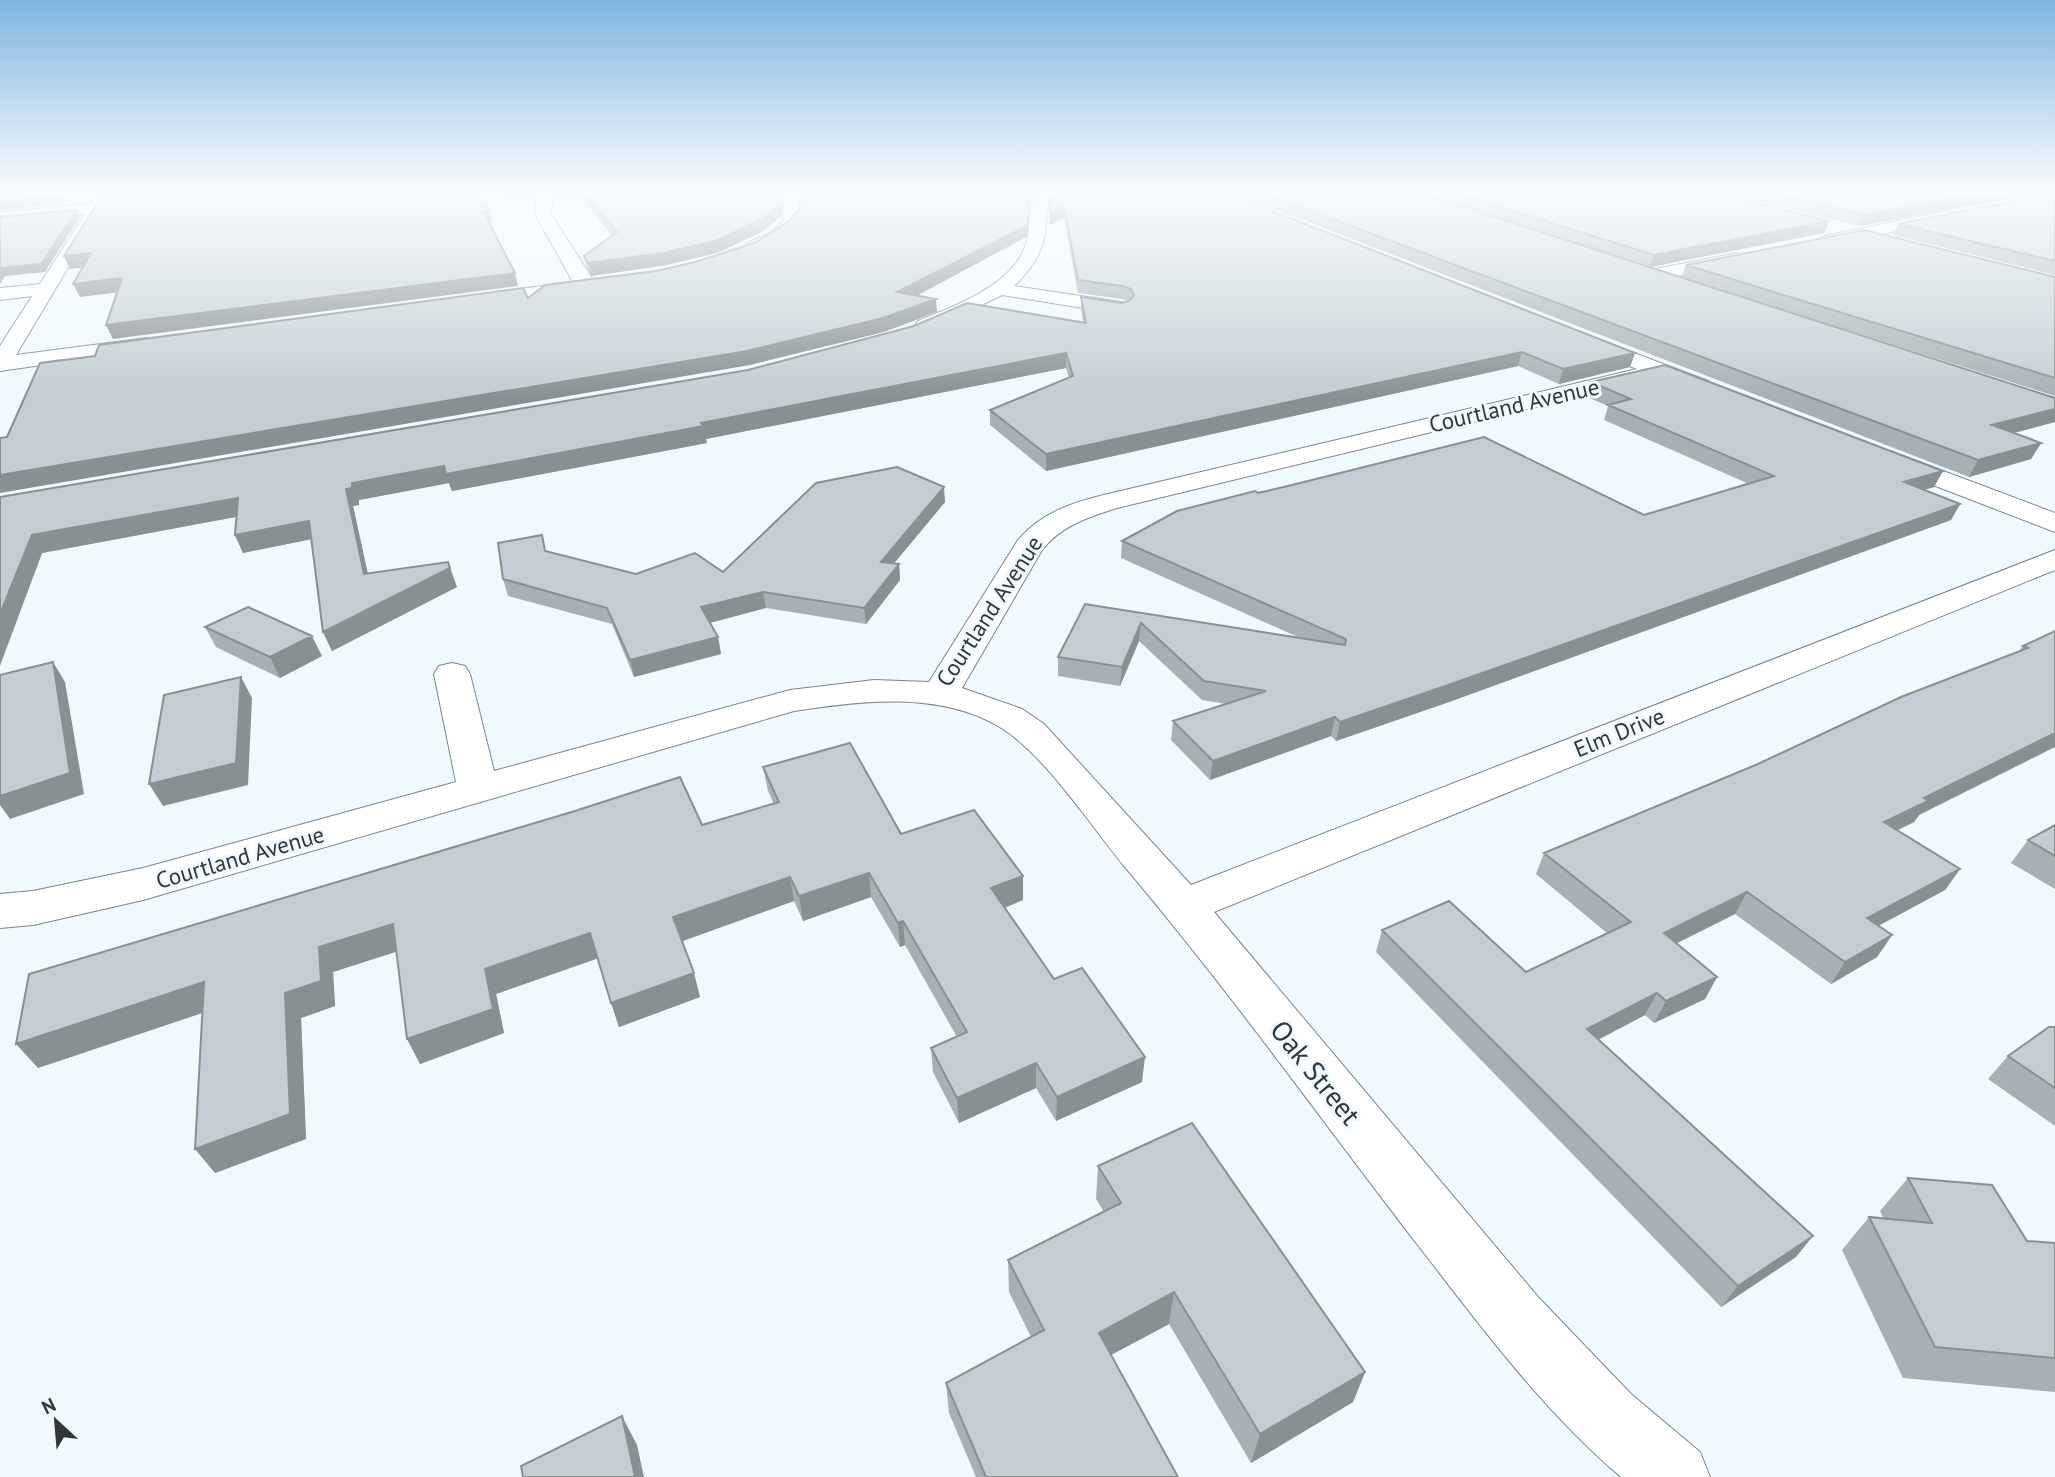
<svg xmlns="http://www.w3.org/2000/svg" width="2055" height="1477" font-family="'PT Sans',sans-serif">
<style>
.lines{fill:none;stroke-linecap:round;stroke-linejoin:round}
.minor-casing{stroke:#7a8489;stroke-width:2}
.minor{fill:#fff;fill-rule:evenodd}
.wall{fill:#a7b1b5}
.shaded-wall{fill:#889094}
.building{fill:#c2ced3;stroke:#889094;stroke-width:2}
.labels{text-anchor:middle;dominant-baseline:central;stroke-width:6;stroke-linejoin:round;paint-order:stroke}
.street-label{font-size:23px;fill:#323638;stroke:#f0f9fe}
.near-street-label{font-size:28px;fill:#323638;stroke:#f0f9fe}
</style>
<rect width="100%" height="100%" fill="#f0f9fe"/>
<g class="lines">
<defs>
<path id="minor" d="M99 192H113L16 355 147 338 158 344 147 350 0 371V346L32 296 0 300V288L40 284 85 214 0 222V212L91 204Z
M542 192H556L552 200 551 214 597 286 588 292 474 307 467 305 464 301 467 297 474 295 573 282 535 214 536 200Z
M785 192H799V221C789 236 766 257 746 252L743 248 746 244 771 232 783 221Z
M1060 192H1081L1046 209C1048 242 1038 263 1014 286L1121 302 1128 304 1131 308 1128 312 1121 314 1002 295 932 329H918L915 325 918 321C951 307 993 293 1016 263 1044 227 1008 210 1060 192Z
M2003 192H2033L2055 196V206L2005 195Z
M1947 211 1953 213V219L1820 247 1811 242 1820 237Z
M1737 253 1746 258 1743 262 1650 282 1641 276 1650 270Z
M1584 334 1708 381 1712 386 1708 391 1700 393 1650 374 1647 380 1117 508C1088 517 1061 526 1042 550L962 688 1022 709 1044 724 1191 885 2055 550V570L1214 912 1538 1297 1631 1394 1700 1452 1710 1477H1621C1542 1410 1480 1325 1417 1244 1320 1118 1228 989 1125 867 1090 825 1044 753 998 726 937 691 861 701 794 711L143 900 33 925 0 928V894L33 891 143 868 456 782 434 674 439 666 452 663 465 666 470 674 494 771 790 690 874 680 929 682 1018 540C1042 512 1074 502 1108 494L1637 369 1576 345 1573 340 1576 335Z
M1890 451 2055 513V532L1881 465 1877 459 1881 453Z"/>
</defs>
<!-- minor casing -->
<use href="#minor" class="minor-casing"/>
<!-- minor -->
<use href="#minor" class="minor"/>
</g>
<!-- wall -->
<path class="wall" d="M491 192H540L533 200 512 201Z
M554 192H783L782 215 765 230 720 252 667 265 591 276 587 269 584 256 612 236 581 198 555 199Z
M1230 192H1713L1829 221 1824 233 1650 267 1682 277 1686 265 2055 277V396L1714 288 2055 398V422L2014 433 2041 443 2031 459 1969 477Z
M1723 192H2046L1859 226Z
M2055 193V275L1893 235 1898 224Z
M1049 199 1635 353 1630 367 1559 384 1518 366 1046 471 990 425V410L1069 378 1066 368 706 439 707 443 452 491 449 483 359 500V505L353 506 368 574 457 587 332 651 323 632 312 539 243 553 235 535 236 517 42 553 0 666V497L1083 322 1081 310V297L1121 303 1127 301 1122 299 1078 293 1064 218 1050 225Z
M1591 382 1943 471 1934 487 1924 490 1960 504 1951 520 1449 702 1336 741 1331 736 1210 780 1171 740 1173 721 1226 704 1202 700 1139 641 1120 686 1058 676V657L1085 604 1298 637 1121 558 1122 541 1258 493 1644 515 1749 484 1604 420 1608 406 1587 397Z
M945 502 894 563 899 564 900 580 866 624 766 608 710 623 718 637 721 654 634 677 612 624 508 596 503 579 547 552 636 574 723 572Z
M205 627 322 656 280 678 216 647Z
M2055 631 1914 822 1898 830 1960 869 1945 890 1878 926 1892 935 1877 957 1831 984 1735 914 1677 943 1717 977 1705 999 1654 1023 1645 1015 1598 1040 1796 1257 1721 1307 1376 952 1382 930 1526 972 1607 933 1536 874 1544 853 1758 764 2019 651 2023 646Z
M763 767 901 834 1023 900 1005 908 1054 979 1142 1082 1056 1121 1036 1088 959 1123 933 1072 931 1048 957 1037 905 945 900 947 871 897 803 921 794 901 682 941 700 997 619 1027 598 958 496 994 504 1033 420 1064 396 951 333 972 335 1006 301 1018 306 1139 215 1173 202 1013 38 1068 702 825 774 804 768 791Z
M2055 825V889L2011 863 2028 840Z
M2055 1027V1126L1988 1079 2008 1056Z
M1098 1166 1365 1372 1353 1402 1251 1463 1169 1324 1111 1355 1178 1477H976L949 1413 946 1383 1031 1337 1009 1292 1008 1260 1104 1212 1096 1199Z
M1908 1178 2027 1241 2055 1243V1392L1903 1378 1842 1250 1869 1217 1884 1219 1880 1211Z"/>
<!-- shaded-wall -->
<path class="shaded-wall" d="M62 192H71L61 204 0 210V203Z
M531 192H540L533 200Z
M781 192H783L782 215 765 230 720 252 667 265 591 276 588 263Z
M1032 192H1052L1039 196 1030 204 1028 236 898 306 897 292Z
M1991 192H2046L1859 226 1864 215Z
M1064 206V218L1050 225V213Z
M77 210 80 217 45 272 5 276 0 284V269Z
M483 211H489L492 222 486 223Z
M1829 221 1824 233 1650 267 1654 255Z
M91 253 97 266 70 269 64 256Z
M515 273 518 286 113 339 106 325Z
M122 278 129 291 80 297 73 284Z
M936 299 937 312 884 332 750 365 0 493V475Z
M1522 352 1518 366 1046 471V454Z
M1066 353V368L706 439 707 443 452 491 449 483 359 500V505L353 506 372 593 364 574 346 489 352 483 701 423Z
M1635 353 1630 367 1559 384 1563 369Z
M2055 409V422L1983 441 1992 425Z
M2041 443 2031 459 1969 477 1978 460Z
M1943 471 1934 487 1896 498 1904 482Z
M944 487 945 502 882 578 881 562Z
M238 498 246 515 42 553 0 665V614L32 535Z
M1960 504 1951 520 1449 702 1336 741 1340 722Z
M309 521 317 538 243 553 235 535Z
M448 562 457 587 332 651 323 632Z
M899 564 900 580 866 624 864 608Z
M763 592 766 608 705 624 701 607Z
M1141 623 1139 641 1120 686 1122 667Z
M312 636 322 656 280 678 270 657Z
M718 637 721 654 634 677 630 660Z
M53 662 65 682 84 794 10 819 0 805V796Z
M241 677 252 698 248 785 163 806 149 784Z
M1335 717 1331 736 1210 780 1213 761Z
M2055 733V747L1919 815 1914 822 1871 843 1884 822 1924 798Z
M1960 869 1945 890 1852 940 1867 918Z
M869 873 871 897 803 921 799 896Z
M1023 876V900L992 912 991 888Z
M790 877 794 901 680 942 673 917Z
M1747 892 1735 914 1653 955 1664 933Z
M903 921 905 945 900 947 898 923Z
M393 924 405 949 333 972 335 1006 301 1018 306 1139 215 1173 195 1149 285 993 319 947Z
M590 933 599 958 496 994 504 1033 420 1064 407 1039 485 969Z
M1892 935 1877 957 1831 984 1845 962Z
M694 973 700 997 619 1027 611 1003Z
M1717 977 1705 999 1654 1023 1666 1001Z
M204 982 220 1007 38 1068 16 1044Z
M1657 993 1645 1015 1576 1051 1587 1029Z
M1145 1057 1142 1082 1056 1121 1057 1097Z
M1036 1063V1088L959 1123 957 1098Z
M1813 1236 1796 1257 1721 1307 1738 1286Z
M1174 1292 1169 1324 1096 1363 1099 1333Z
M1365 1372 1353 1402 1251 1463 1260 1434Z
M622 1416 637 1445 644 1477H635Z"/>
<!-- building -->
<path class="building" d="M0 192H62L57 197 0 203Z
M122 192H480L489 211H483L515 273 106 325 122 278 73 284 91 253 64 256 103 194Z
M583 192H781V204L764 218 718 240 664 253 588 263 584 256 617 232Z
M801 192H1032L1030 193 1028 225 897 292 936 299 883 318 747 351 0 475V438L7 437 40 363 95 356 99 345 523 288 528 298 545 285 656 271 695 262 754 243 788 222 802 206Z
M1064 192H1224L1635 353 1563 369 1522 352 1046 454 990 410 1073 376 1066 353 701 423 704 426 446 474 444 466 352 483V488L346 489 364 574 448 562 450 568 323 632 309 521 235 535 238 498 32 535 0 614V497L748 370 914 326 967 303 1086 323 1081 297 1121 303 1129 301 1134 295 1131 289 1122 286 1078 280 1064 206 1050 213 1049 199Z
M1260 192H1417L2055 398V409L1992 425 2041 443 1978 460Z
M1451 192H1713L1829 221 1654 255Z
M1770 192H1991L1864 215Z
M2055 193V261L1898 224Z
M77 210 41 264 1 268 0 269V217Z
M1864 230 2055 277V378L1686 265Z
M1665 365 1943 471 1904 482 1960 504 1454 683 1340 722 1335 717 1213 761 1173 721 1266 691 1204 681 1141 623 1122 667 1058 657 1085 604 1345 645 1346 639 1122 541 1177 511 1255 491 1258 493 1292 485 1484 437 1644 515 1774 476 1608 405 1631 399 1591 382Z
M897 467 944 487 881 562 899 564 864 608 763 592 701 607 718 637 630 660 607 608 503 579 498 543 542 535 545 551 636 574 695 553 723 572 816 483Z
M248 607 312 636 270 657 205 627Z
M2055 631V733L1924 798 1928 801 1884 822 1960 869 1867 918 1892 935 1845 962 1747 892 1664 933 1717 977 1666 1001 1657 993 1587 1029 1813 1236 1738 1286 1382 930 1449 901 1526 972 1631 922 1544 853 1758 764 1901 697 2028 648 2023 646Z
M53 662 70 773 0 796V675Z
M241 677 236 763 149 784 164 695Z
M850 743 901 834 974 810 1023 876 991 888 1054 979 1082 968 1145 1057 1057 1097 1036 1063 957 1098 931 1048 967 1032 903 921 898 923 869 873 799 896 790 877 673 917 694 973 611 1003 590 933 485 969 493 1009 407 1039 393 924 319 947 321 981 285 993 290 1114 195 1149 204 982 16 1044 29 974 575 811 680 777 702 825 779 802 763 767Z
M2055 825V856L2028 840Z
M2049 1027H2055V1088L2008 1056Z
M1192 1123 1365 1372 1260 1434 1174 1292 1099 1333 1178 1477H986L946 1383 1044 1330 1008 1260 1121 1203 1098 1166Z
M1908 1178 1992 1185 2027 1241 2055 1243V1358L1935 1347 1869 1217 1932 1223Z
M622 1416 635 1477H523L521 1466Z"/>
<!-- sky -->
<linearGradient id="sky" x2="0" y2="1"><stop stop-color="#7eb6df"/><stop offset="0.48" stop-color="#f8fcff"/><stop offset="1" stop-color="#f8fcff" stop-opacity="0"/></linearGradient>
<rect width="2055" height="399" fill="url(#sky)"/>
<g class="labels">
<!-- street labels -->
<g class="street-label">
<text transform="translate(1514 405) rotate(-13)">Courtland Avenue</text>
<text transform="translate(989 611) rotate(-57)">Courtland Avenue</text>
<text transform="translate(1619 732) rotate(-22)">Elm Drive</text>
<text transform="translate(240 857) rotate(-16)">Courtland Avenue</text>
</g>
<!-- near-street labels -->
<g class="near-street-label">
<text transform="translate(1316 1072) rotate(51)">Oak Street</text>
</g>
</g>
<!-- north arrow -->
<g transform="translate(56 1421) rotate(334)" stroke="#f0f9fe" stroke-width="5" paint-order="stroke">
<path d="M0-5L12 26L0 18L-12 26Z" fill="#323638"/>
<text y="-10" font-size="19" font-weight="bold" text-anchor="middle" fill="#323638">N</text>
</g>
</svg>
